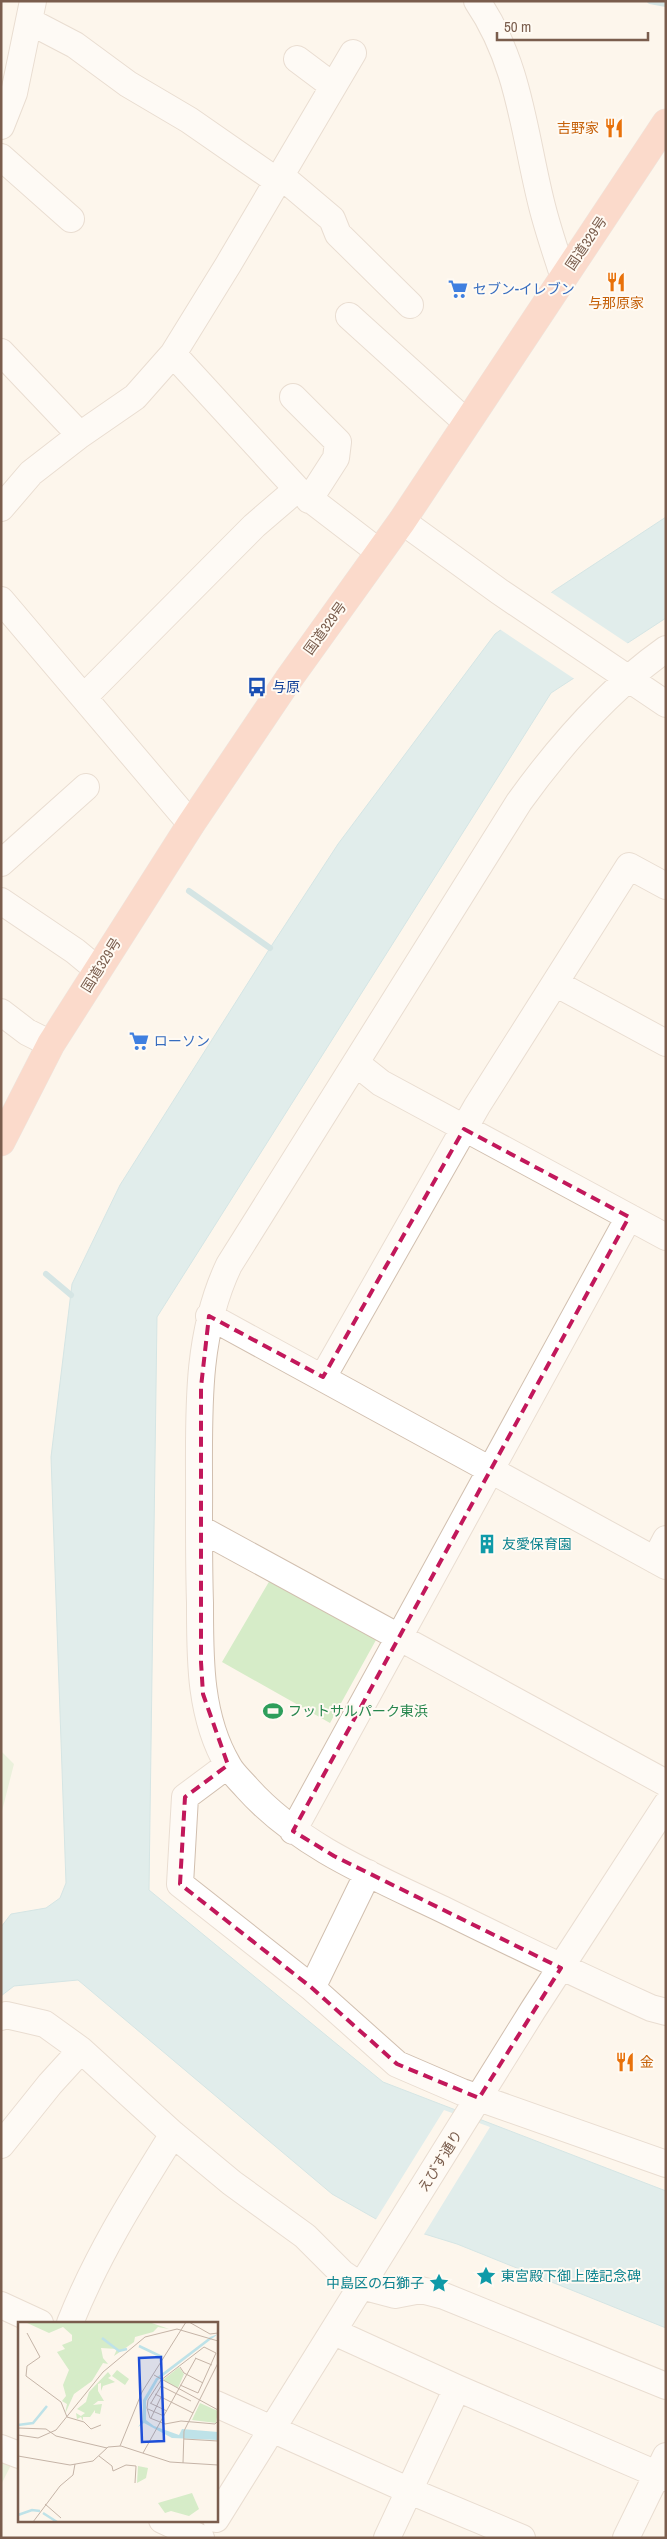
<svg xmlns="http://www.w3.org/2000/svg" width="667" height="2539" font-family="'Archivo Narrow','Noto Sans JP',sans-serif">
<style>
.green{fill:#d6ecc8}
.water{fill:#bee2e8;stroke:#a4d1da}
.pier{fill:#fdf6ec}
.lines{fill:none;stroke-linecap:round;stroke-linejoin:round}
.stream{stroke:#a4d1da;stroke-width:6}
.minor-casing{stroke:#d1bfaf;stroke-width:28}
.highway-casing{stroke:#dad2cd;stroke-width:29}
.minor{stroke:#fff;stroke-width:26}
.highway{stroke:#f8b9a2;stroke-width:28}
.marked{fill:none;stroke:#c2185b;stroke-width:4;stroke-dasharray:10 6;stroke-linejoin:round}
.labels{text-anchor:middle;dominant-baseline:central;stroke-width:4;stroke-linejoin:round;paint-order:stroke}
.food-label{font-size:14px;fill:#c56008;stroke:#fffaf3;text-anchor:end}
.street-label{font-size:14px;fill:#7a5d4d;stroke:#fffaf3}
.shop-label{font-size:14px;fill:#366cbe;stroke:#fffaf3;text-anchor:start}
.transit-label{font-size:14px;fill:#164399;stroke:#fffaf3;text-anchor:start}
.culture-label{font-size:14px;fill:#0d838f;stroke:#fffaf3;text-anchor:start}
.leisure-label{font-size:14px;fill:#27864d;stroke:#fffaf3;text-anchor:start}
.inset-river{fill:none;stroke:#bee2e8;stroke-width:2.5}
.inset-road{fill:none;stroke:#c5b4a7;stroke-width:1}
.view{fill:#1d4ed8;fill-opacity:0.15;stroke:#1d4ed8;stroke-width:2.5}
.inset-edge{fill:none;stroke:#7a5d4d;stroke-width:2.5}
</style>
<rect width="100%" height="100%" fill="#fdf6ec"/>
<!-- green -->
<path class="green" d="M270 1580 376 1640 330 1723 222 1662Z
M1 1751 14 1764 1 1815Z
M1 2461 11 2465 1 2485Z"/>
<!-- water -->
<path class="water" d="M666 517V618L551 693 157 1317 149 1890 383 2082 666 2191V2328L457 2244 376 2219 332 2194 78 1980 14 1986 1 1996V1927L11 1914 46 1908 60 1898 66 1883 51 1457 72 1284 120 1185 270 948 338 844 495 634 555 590Z"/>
<!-- pier -->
<path class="pier" d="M549 591 630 645 576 680 498 628Z
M444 2110 490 2127 423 2236 375 2221Z"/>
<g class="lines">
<!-- stream -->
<path class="stream" d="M650 1 666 4
M189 891 270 948
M46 1274 71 1295"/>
<defs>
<path id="minor" d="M477 1C520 64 524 135 542 206 548 230 556 253 563 275
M29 21 75 45 128 84 189 120 277 181
M297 59 333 86
M1 126 14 93 33 1
M1 157 71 219
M280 175 332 219 338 234 410 305
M349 316 466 422
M1 352 80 435 135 397 173 354 228 265 353 53
M173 354 297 489 379 552
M293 397 338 442 336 458 309 500
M1 508 31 473 80 435
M402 521 500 592 666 704
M1 600 191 824
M666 649C608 690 560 745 519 802L229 1265C192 1342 200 1430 199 1513 199 1543 199 1573 200 1603 200 1657 199 1716 228 1765 232 1773 241 1781 247 1788 299 1846 373 1876 442 1909 511 1943 580 1976 651 2008L666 2012
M84 697 254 526 297 489
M1 863 86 787
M1 901 75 951 98 970
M555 983 666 1043
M1 1012 27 1032 51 1044
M357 1064 381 1083 666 1237
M209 1316 666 1566
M323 1377 477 1106 629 866 666 886
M199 1528 666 1783
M655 1560 666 1539
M228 1765 185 1797 180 1884 312 1988 397 2064 462 2092 666 2164
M293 1831 629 1217
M312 1988 368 1873
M1 2017 6 2015 45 2024 81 2050 173 2134 232 2183 305 2236 342 2273 361 2286 395 2295 421 2290 444 2296 666 2386
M1 2145 50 2084 81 2050
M1 2305 40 2323
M70 2323C97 2255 135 2195 173 2134
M334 2332 457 2388 666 2478
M216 2404 410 2491 522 2538
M1 2448 19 2455
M216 2519 533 2010 666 1805
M162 2520 201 2538
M387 2538 457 2388
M626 2538 666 2456"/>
<path id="highway" d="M1 1142 51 1044 191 824 288 680 402 521 666 123"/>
</defs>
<!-- minor casing -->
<use href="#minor" class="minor-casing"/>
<!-- highway casing -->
<use href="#highway" class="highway-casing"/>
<!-- minor -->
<use href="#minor" class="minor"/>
<!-- highway -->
<use href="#highway" class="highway"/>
</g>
<!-- marked area -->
<path d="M0 0H667V2539H0ZM464 1129 629 1217 293 1831 334 1856 561 1968 479 2098 397 2064 312 1988 180 1884 185 1797 228 1765 203 1694 201 1662V1387L209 1316 323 1377Z" fill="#fdf6ec" fill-opacity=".55" fill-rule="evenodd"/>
<path class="marked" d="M464 1129 629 1217 293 1831 334 1856 561 1968 479 2098 397 2064 312 1988 180 1884 185 1797 228 1765 203 1694 201 1662V1387L209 1316 323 1377Z"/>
<!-- icons -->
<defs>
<symbol id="restaurant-bare" viewBox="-9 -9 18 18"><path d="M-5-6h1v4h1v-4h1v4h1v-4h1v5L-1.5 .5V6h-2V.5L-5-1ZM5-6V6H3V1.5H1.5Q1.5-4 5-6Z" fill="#e8710a" stroke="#fffaf3" stroke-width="2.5" paint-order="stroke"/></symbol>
<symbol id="supermarket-bare" viewBox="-9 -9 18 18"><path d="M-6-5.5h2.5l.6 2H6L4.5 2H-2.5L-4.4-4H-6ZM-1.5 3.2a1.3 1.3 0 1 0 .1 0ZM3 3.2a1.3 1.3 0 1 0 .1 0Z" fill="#3f7fe0" stroke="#fffaf3" stroke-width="2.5" paint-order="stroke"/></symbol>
<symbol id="bus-bare" viewBox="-9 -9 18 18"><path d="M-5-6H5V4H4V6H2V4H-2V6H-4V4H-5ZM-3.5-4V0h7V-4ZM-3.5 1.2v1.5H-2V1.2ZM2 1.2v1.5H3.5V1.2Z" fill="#1a4fb4" stroke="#fffaf3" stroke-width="2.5" paint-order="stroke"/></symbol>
<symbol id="building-bare" viewBox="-9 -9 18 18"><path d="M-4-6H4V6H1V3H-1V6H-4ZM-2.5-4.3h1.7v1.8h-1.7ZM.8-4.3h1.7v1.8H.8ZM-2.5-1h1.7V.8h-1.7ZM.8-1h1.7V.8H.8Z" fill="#0f9aa8" stroke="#fffaf3" stroke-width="2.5" paint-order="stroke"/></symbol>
<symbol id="stadium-bare" viewBox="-9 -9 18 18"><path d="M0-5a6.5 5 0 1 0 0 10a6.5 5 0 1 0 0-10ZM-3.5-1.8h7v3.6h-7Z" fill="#2e9e5b" stroke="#fffaf3" stroke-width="2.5" paint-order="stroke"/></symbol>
<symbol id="sight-bare" viewBox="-9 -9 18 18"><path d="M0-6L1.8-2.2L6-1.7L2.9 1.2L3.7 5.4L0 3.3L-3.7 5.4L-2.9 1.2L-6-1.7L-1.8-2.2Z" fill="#0f9aa8" stroke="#fffaf3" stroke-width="2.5" paint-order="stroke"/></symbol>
</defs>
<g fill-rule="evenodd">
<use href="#restaurant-bare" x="600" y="114" width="28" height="28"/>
<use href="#restaurant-bare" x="602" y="268" width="28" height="28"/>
<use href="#supermarket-bare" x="444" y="275" width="28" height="28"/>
<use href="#bus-bare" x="243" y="673" width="28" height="28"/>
<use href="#supermarket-bare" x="125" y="1027" width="28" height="28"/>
<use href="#building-bare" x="473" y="1530" width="28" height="28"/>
<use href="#stadium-bare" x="259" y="1697" width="28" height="28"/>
<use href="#restaurant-bare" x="611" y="2048" width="28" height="28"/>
<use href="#sight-bare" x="472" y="2262" width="28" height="28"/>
<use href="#sight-bare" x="425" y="2269" width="28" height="28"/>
</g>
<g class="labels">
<!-- food labels -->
<g class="food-label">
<text x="599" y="128">吉野家</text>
<text x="616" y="303" text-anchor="middle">与那原家</text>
<text x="640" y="2062" text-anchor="start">金</text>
</g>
<!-- street labels -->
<g class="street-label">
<text transform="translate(586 243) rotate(-56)">国道329号</text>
<text transform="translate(325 628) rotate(-54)">国道329号</text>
<text transform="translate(101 965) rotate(-58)">国道329号</text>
<text transform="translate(440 2161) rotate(-58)">えびす通り</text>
</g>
<!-- shop labels -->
<g class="shop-label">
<text x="473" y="289">セブン-イレブン</text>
<text x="154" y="1041">ローソン</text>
</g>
<!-- transit labels -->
<g class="transit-label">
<text x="272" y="687">与原</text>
</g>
<!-- culture labels -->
<g class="culture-label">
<text x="502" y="1544">友愛保育園</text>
<text x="501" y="2276">東宮殿下御上陸記念碑</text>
<text x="424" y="2283" text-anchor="end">中島区の石獅子</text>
</g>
<!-- leisure labels -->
<g class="leisure-label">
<text x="288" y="1711">フットサルパーク東浜</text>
</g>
</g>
<!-- overview -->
<g transform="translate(18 2322)">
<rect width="200" height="200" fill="#fdf6ec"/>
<path d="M7 0H131L151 7 140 5 135 10 117 15 116 20 96 34 99 27 83 26 85 36 90 42 85 41 74 59 56 72 47 92 49 82 44 79 48 74 45 63 51 48 39 30 47 27 44 23 54 19V13L45 5 31 11ZM161 45 166 52 160 66 145 58ZM99 48 111 57 107 63 94 54ZM90 50 93 54 90 56 97 60 85 64 83 69V61L80 62V69L86 79H80L75 83 84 82 82 92 77 91V88L72 95H65V99L63 95 59 97 58 91 63 94 67 91 59 87 68 80 71 70ZM182 81 200 89 198 101 174 98ZM120 144 130 146 128 156 119 161ZM174 171 181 187 171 194 153 189 147 191 140 181Z" fill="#d6ecc8"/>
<path d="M200 12 140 58 128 79V98L136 104 161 113 164 107 200 110V118L154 116 126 101 120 105 125 98V78L138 56 192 15Z" fill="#bee2e8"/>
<path class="inset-river" d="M84 16 101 29 109 27M121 24 144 35M0 103 15 101 29 84M25 191 39 200M0 193 14 188 22 189"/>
<path class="inset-road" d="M171 0 192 12 200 11M9 11 22 35 9 44 8 54 43 80 49 95 66 100 73 107 83 103M177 36 194 43M162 45 166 51 185 61M136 53 200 88M162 63 180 71 198 31 186 25 143 58 130 78 129 86 132 96 147 102 163 99 197 102 200 99M137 72 175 91M132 81 149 89M133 81 143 64 173 79M130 87 146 94M133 96 143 75M0 106 28 107 38 114 89 126M0 113 20 116 38 108 85 50 127 15 159 7 200 19M166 117 200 119M102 124 124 70 168 0M125 131 178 36M0 134 52 143 75 139 90 125 103 124 152 140 200 143M81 134 94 144 95 149 108 143 118 144 117 161M165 141 166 109 200 41M27 182 43 196M15 200 42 164 55 153 57 142"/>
<path class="view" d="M143 35 146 119 124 120 121 36Z"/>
<rect width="200" height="200" class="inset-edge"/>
</g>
<!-- border -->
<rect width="667" height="2539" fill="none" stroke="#7a5d4d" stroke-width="5"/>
<!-- scale -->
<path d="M497 32v8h151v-8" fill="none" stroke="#7a5d4d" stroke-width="2.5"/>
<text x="504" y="32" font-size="15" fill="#7a5d4d" stroke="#fffaf3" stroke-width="4" paint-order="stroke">50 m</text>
</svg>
